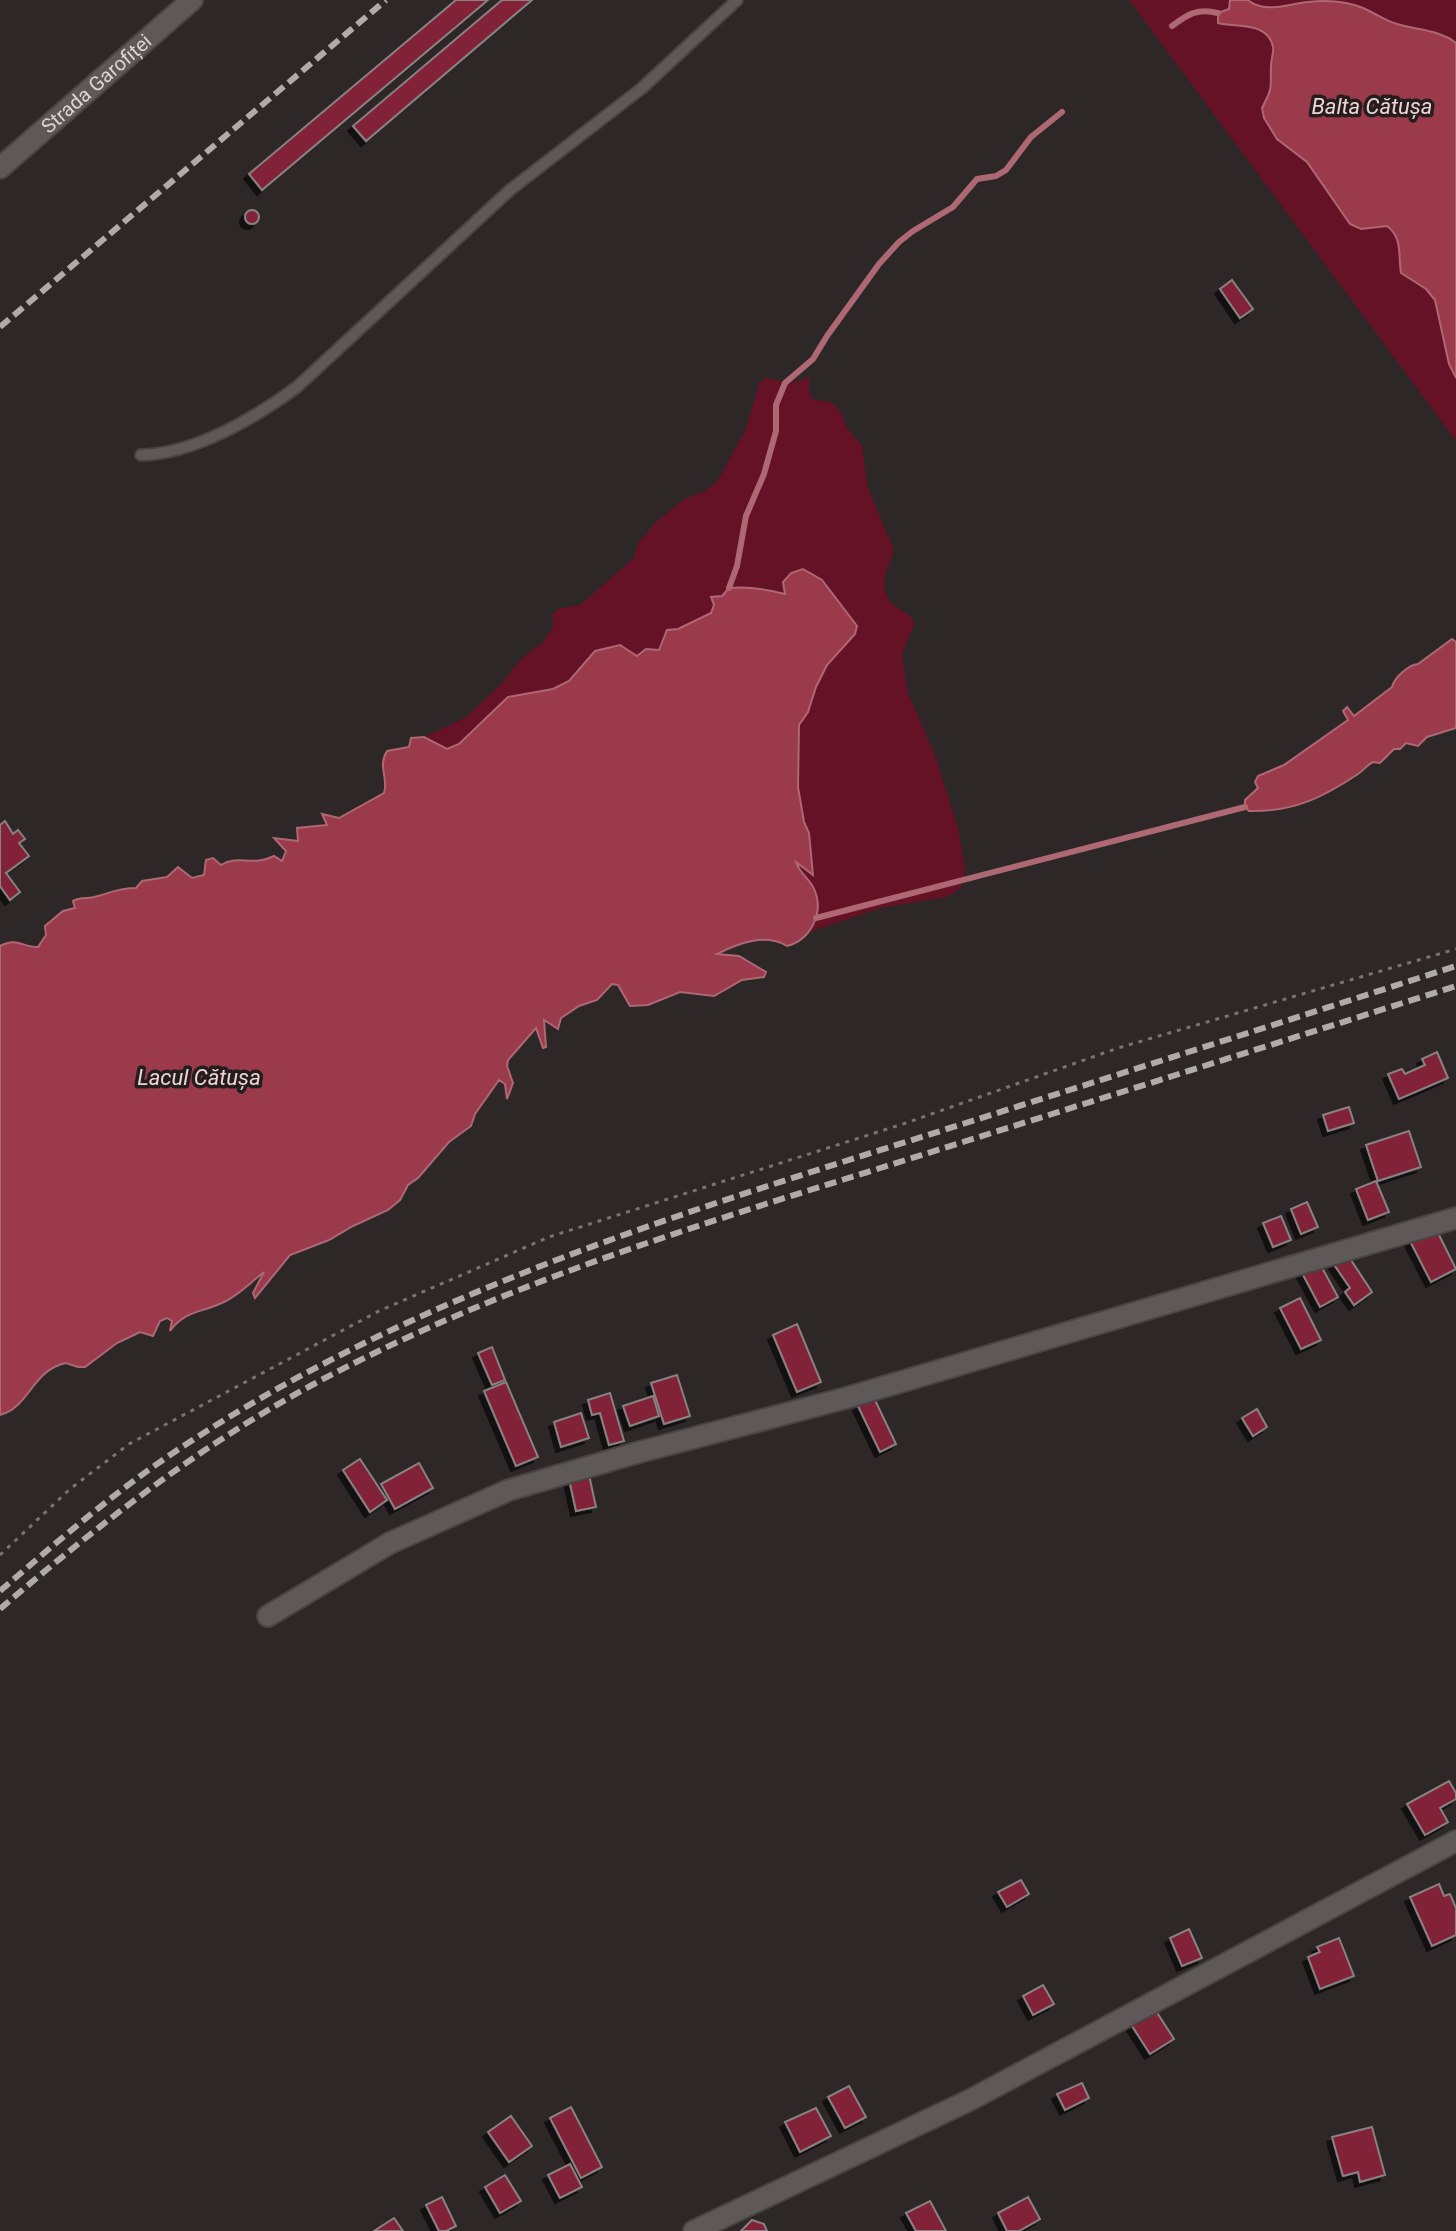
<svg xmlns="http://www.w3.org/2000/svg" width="1456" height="2231" font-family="Roboto,sans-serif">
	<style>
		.green { fill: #651226 }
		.water { fill: #9a3a4b; stroke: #ad6874; stroke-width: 2 }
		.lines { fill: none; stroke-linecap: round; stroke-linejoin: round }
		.stream { stroke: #ad6874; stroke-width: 6 }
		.building { fill: #812137; stroke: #898182; stroke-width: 2; filter: url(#shadow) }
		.service-casing { stroke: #494343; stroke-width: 14 }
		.minor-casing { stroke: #494343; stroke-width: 24 }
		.path { stroke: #797373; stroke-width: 3; stroke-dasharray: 4 6; stroke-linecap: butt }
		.service { stroke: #5f5858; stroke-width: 10 }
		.minor { stroke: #5f5858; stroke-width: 20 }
		.rail { stroke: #afabab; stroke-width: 6; stroke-dasharray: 12 6; stroke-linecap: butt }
		.labels { text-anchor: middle; stroke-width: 7; stroke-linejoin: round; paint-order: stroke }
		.street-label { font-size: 20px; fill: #d9d5d5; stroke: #241d1e }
		.water-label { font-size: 22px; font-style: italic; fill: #efd3d5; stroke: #241d1e }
	</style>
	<defs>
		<filter id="shadow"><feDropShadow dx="-5" dy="5" stdDeviation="0" flood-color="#0009"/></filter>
	</defs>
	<rect width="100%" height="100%" fill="#2d2727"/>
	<g class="green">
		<path d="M1129 0H1230L1228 26C1245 24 1270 27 1273 48 1274 55 1271 61 1271 67 1271 89 1273 88 1262 108L1307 162 1350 224 1361 229 1387 226 1396 233 1400 247 1399 259 1410 280 1426 289 1435 300 1449 364 1456 378V441Z"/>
		<path d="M1248 0H1456V43L1450 38 1424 30 1395 24 1326 2 1267 7 1255 6Z"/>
		<path d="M809 377V392L814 400 831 402 841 412 847 428 862 446 868 488 894 550C886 573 875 595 901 610 909 615 911 615 914 624L902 654 908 693 934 753 958 827 965 870 961 888 947 897 881 908 809 932C817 920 820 901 813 888 808 878 799 872 795 861L813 874 809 833 804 822 798 787 799 725 808 712 816 687 827 665 855 634 857 626 822 580 786 594 764 588H729L722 596 711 597 714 605 711 613 678 629 667 630 659 650 637 656 630 650 595 651 569 681 553 689 508 697 459 744 448 749 424 737 465 718 502 683 520 660 543 642 553 627 552 614 558 609 580 605 634 558 638 543 656 522 684 499 707 490 718 480 746 429 759 383 766 378 792 383Z"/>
	</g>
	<g class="water">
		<path d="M1230 0H1248C1264 14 1288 4 1308 2 1326 0 1346 1 1363 8 1375 13 1385 21 1397 24 1416 30 1440 30 1456 43V378L1449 364 1435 300 1426 289 1401 273C1398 255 1403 238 1387 226L1361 229 1350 224 1307 162 1277 139 1264 118 1262 108C1274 85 1270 89 1271 66 1271 59 1274 53 1273 47 1268 21 1236 28 1218 23V13L1229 9Z"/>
		<path d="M803 569 822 580 857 626 855 634 827 665 816 687 808 712 799 725 798 787 804 822 809 833 813 875 796 862C800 874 810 879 814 889 825 913 810 940 787 946 765 933 739 943 717 954L739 956 766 972 764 977 742 980 714 996 680 992 648 1005 630 1006 618 985 612 984 597 1000 579 1006 561 1018 558 1029 544 1020 546 1047 543 1048 536 1028 508 1060 507 1066 513 1083 507 1099 505 1084 499 1080 475 1114 471 1126 449 1142 418 1178 408 1185 400 1200 388 1210 353 1226 329 1240 290 1255 255 1298 253 1293 264 1272C251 1282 239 1295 224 1302 201 1313 186 1310 170 1331L172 1321 167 1318 160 1321 153 1336 140 1332 136 1334 117 1343 85 1367H78L66 1363C32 1370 29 1408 0 1415V946C17 937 22 947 38 947L46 935 45 926 63 911 75 908 73 901C81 897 86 899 94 897 112 893 116 888 136 888L142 881 167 877 178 867 192 878 204 875 206 860 213 858 221 865C239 854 252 867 274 856L282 861 286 851 274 838 298 841 297 828 327 825 322 814 339 818 384 793C389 778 377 767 387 751L409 747 411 738 424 737 447 749 459 744 508 697 553 689 569 681 595 651 620 645 637 656 646 649 659 650 667 630 678 629 711 613 714 605 711 597 722 596 729 588C749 586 766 589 785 594L783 582 791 573Z"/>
		<path d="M1452 639 1456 642V728L1427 737 1418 746 1406 743 1400 749H1394L1380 763 1373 762C1367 765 1364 770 1358 774 1322 798 1293 812 1249 811L1245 807V800L1258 788 1255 782 1258 776 1284 765 1348 720 1343 711 1347 707 1354 716 1392 687C1394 678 1408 665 1418 664Z"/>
	</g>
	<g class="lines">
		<g class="stream">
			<path d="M1172 26C1188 14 1197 8 1218 13"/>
			<path d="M729 588 737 566 746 516 764 474 776 431V405L785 383 813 359 827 336 879 264 899 242 913 231 953 207 977 179 996 176 1006 170 1031 137 1062 112"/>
			<path d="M816 918 1245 807"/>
		</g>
	</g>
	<g class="building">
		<path d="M456 0H488L262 190 249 174Z"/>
		<path d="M502 0H532L366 141 353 126Z"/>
		<circle cx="252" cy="217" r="7"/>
		<path d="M1232 280 1253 309 1240 318 1220 289Z"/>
		<path d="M5 821 13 834 18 830 25 839 19 843 29 856 6 873 20 892 10 900 0 886V825Z"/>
		<path d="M1437 1052 1448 1078 1399 1099 1388 1074 1402 1069 1405 1074 1425 1065 1422 1059Z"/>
		<path d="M1349 1107 1354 1123 1328 1131 1323 1115Z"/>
		<path d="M1409 1131 1421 1167 1378 1181 1366 1145Z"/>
		<path d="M1376 1181 1389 1212 1368 1220 1356 1189Z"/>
		<path d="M1307 1202 1318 1227 1301 1234 1291 1209Z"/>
		<path d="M1281 1216 1291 1240 1273 1247 1263 1223Z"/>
		<path d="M1436 1229 1456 1269 1431 1282 1410 1241Z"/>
		<path d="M1347 1254 1372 1292 1354 1305 1345 1292 1350 1288 1333 1263Z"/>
		<path d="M1319 1262 1338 1297 1320 1307 1301 1271Z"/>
		<path d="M1300 1298 1321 1340 1301 1349 1280 1308Z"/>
		<path d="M797 1324 821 1382 797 1392 773 1335Z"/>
		<path d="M492 1347 505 1380 492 1385 478 1353Z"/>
		<path d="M677 1375 690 1416 664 1424 651 1383Z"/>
		<path d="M506 1382 538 1457 516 1466 484 1391Z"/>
		<path d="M610 1393 624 1441 609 1445 600 1413 592 1415 588 1400Z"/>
		<path d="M653 1396 659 1416 630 1426 623 1406Z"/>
		<path d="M874 1398 896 1444 880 1452 858 1406Z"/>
		<path d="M1257 1409 1267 1427 1253 1436 1242 1418Z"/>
		<path d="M581 1413 589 1438 561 1447 554 1422Z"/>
		<path d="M360 1459 387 1500 370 1512 343 1470Z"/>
		<path d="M419 1463 433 1488 395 1509 381 1484Z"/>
		<path d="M589 1475 596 1507 576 1511 569 1479Z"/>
		<path d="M1449 1781 1456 1793V1799L1440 1808 1448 1822 1425 1835 1407 1804Z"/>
		<path d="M1021 1880 1029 1894 1007 1907 998 1892Z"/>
		<path d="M1439 1884 1444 1896 1450 1894 1456 1908V1935L1432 1946 1410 1897Z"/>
		<path d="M1189 1929 1202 1958 1182 1966 1170 1938Z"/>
		<path d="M1339 1938 1354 1976 1320 1989 1308 1957 1320 1952 1317 1947Z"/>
		<path d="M1043 1985 1054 2004 1033 2015 1023 1996Z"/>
		<path d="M1156 2011 1174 2039 1150 2054 1132 2026Z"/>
		<path d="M1082 2083 1089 2098 1065 2110 1057 2094Z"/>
		<path d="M849 2086 866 2117 845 2128 828 2097Z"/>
		<path d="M571 2107 602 2167 581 2178 550 2118Z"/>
		<path d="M816 2108 831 2136 800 2152 785 2122Z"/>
		<path d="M511 2116 532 2146 509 2162 488 2132Z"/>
		<path d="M1372 2127 1385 2175 1360 2182 1358 2172 1343 2176 1332 2137Z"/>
		<path d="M570 2164 582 2187 560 2198 548 2175Z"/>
		<path d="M505 2175 521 2201 500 2213 485 2187Z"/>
		<path d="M442 2197 456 2226 446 2231H439L426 2205Z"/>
		<path d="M1028 2197 1040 2219 1019 2231H1007L998 2213Z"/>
		<path d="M930 2201 946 2231H916L906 2213Z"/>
		<path d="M394 2218 403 2231H374Z"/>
		<path d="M752 2220 764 2224 767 2231H741Z"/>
	</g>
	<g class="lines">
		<defs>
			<path id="service" d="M141 455C194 454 255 418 297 387L510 190 642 88 737 0"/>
			<g id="minor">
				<path id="s1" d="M0 168 192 0"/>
				<path d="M268 1616 390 1543 509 1490 636 1453 846 1398 1456 1218"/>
				<path d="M694 2231 970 2100 1456 1841"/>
			</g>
		</defs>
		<use href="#service" class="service-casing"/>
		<use href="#minor" class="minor-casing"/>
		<path class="path" d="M0 1555 70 1489 129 1444 379 1311 549 1237 906 1123 1118 1048 1456 949"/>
		<use href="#service" class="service"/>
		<use href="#minor" class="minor"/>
		<g class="rail">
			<path d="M0 327 386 0"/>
			<path d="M0 1591C57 1542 113 1493 176 1451 404 1298 668 1217 928 1135 1104 1079 1280 1023 1456 966"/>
			<path d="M0 1609C98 1525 198 1447 312 1385 490 1289 682 1230 874 1170 1068 1109 1262 1048 1456 986"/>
		</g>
	</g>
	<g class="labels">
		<g class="street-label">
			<text dy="7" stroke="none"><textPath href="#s1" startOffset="128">Strada Garofiței</textPath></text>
		</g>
		<g class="water-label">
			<text x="1372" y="114">Balta Cătușa</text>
			<text x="199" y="1085">Lacul Cătușa</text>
		</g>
	</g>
</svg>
